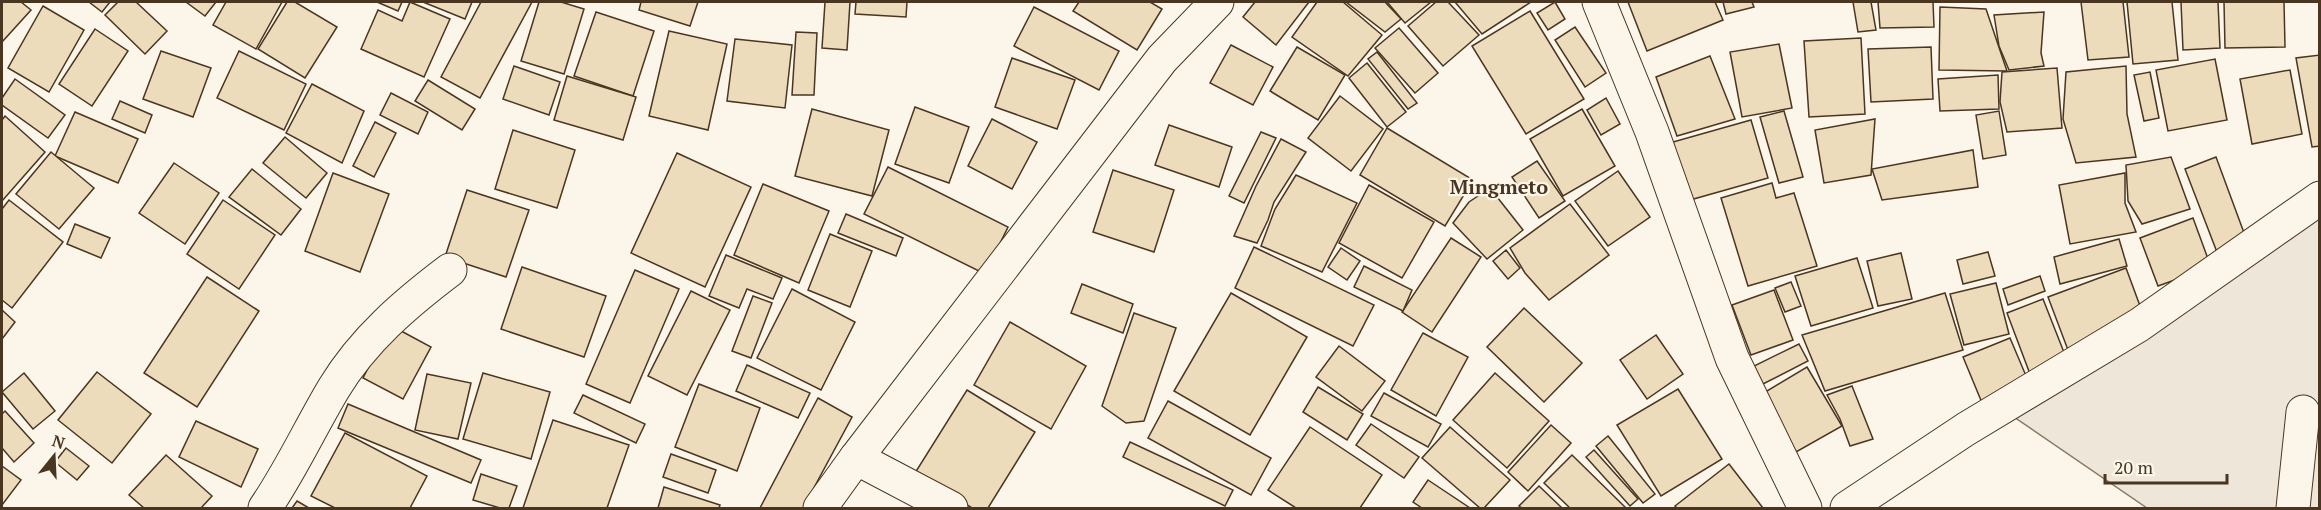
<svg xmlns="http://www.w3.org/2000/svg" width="2321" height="510" font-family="'PT Serif',serif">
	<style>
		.green { fill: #ede6d9; stroke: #887966; stroke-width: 1.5 }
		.building { fill: #ecdcbc; stroke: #4a3520; stroke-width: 1.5 }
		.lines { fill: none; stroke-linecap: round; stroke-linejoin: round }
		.street-casing { stroke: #4a3520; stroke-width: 35 }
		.street { stroke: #fbf6e9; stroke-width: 33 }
		.labels { text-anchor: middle; stroke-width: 4.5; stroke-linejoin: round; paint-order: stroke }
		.neighbourhood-label { font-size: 20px; font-weight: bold; fill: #4a3520; stroke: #fbf6e9 }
	</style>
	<rect width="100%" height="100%" fill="#fbf6e9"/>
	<path class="green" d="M2319 215V508H2147L2014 417Z"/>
	<g class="building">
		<path d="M2 2H21L31 10 2 42Z"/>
		<path d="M89 2H110L102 12Z"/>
		<path d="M118 2H136L167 31 145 54 105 15Z"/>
		<path d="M186 2H216L205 16Z"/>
		<path d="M226 2H282L256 49 213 25Z"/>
		<path d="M287 2H295L337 27 305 78 258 49Z"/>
		<path d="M377 2H402L398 11Z"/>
		<path d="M410 2 450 19 424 77 361 49 378 10 402 21Z"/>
		<path d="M423 2H472L465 19Z"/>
		<path d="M481 2H532L480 98 441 77Z"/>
		<path d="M539 2H561L584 9 564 74 521 61Z"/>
		<path d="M641 2H698L690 26 639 10Z"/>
		<path d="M825 2H850L847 50 822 48Z"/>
		<path d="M856 2H907L906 17 855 14Z"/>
		<path d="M1079 2H1150L1162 9 1137 50 1073 11Z"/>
		<path d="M1255 2H1309L1276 45 1243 17Z"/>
		<path d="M1317 2H1343L1382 35 1348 76 1292 37Z"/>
		<path d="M1346 2H1385L1401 19 1385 32Z"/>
		<path d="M1387 2H1431L1405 23Z"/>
		<path d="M1436 2H1448L1479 35 1443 66 1408 26Z"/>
		<path d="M1455 2H1531L1482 34Z"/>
		<path d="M1555 2 1565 19 1548 30 1537 13Z"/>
		<path d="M1628 2H1715L1723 20 1647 51Z"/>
		<path d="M1723 2H1752L1754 7 1726 14Z"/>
		<path d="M1853 2H1871L1876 30 1858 32Z"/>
		<path d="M1878 2H1933L1934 27 1880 28Z"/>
		<path d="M2081 2H2123L2129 57 2088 60Z"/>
		<path d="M2127 2H2172L2178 60 2133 64Z"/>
		<path d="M2181 2H2218L2220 48 2183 50Z"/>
		<path d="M2224 2H2284L2285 47 2225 48Z"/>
		<path d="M43 6 84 30 49 92 8 68Z"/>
		<path d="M1034 7 1119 51 1099 90 1014 46Z"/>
		<path d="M1940 7 1986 9 2007 71 1939 70Z"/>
		<path d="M1530 11 1584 99 1526 134 1472 46Z"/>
		<path d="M596 12 654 31 633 96 574 76Z"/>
		<path d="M2044 12 2041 53 2044 66 2009 70 1999 46 1994 15Z"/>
		<path d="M1575 27 1606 73 1585 87 1555 40Z"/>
		<path d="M1399 28 1438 73 1415 93 1375 48Z"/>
		<path d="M95 29 128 51 92 106 59 84Z"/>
		<path d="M669 31 727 44 708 130 649 116Z"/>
		<path d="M796 32 817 33 814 95H792Z"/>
		<path d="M1861 38 1865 114 1809 117 1804 41Z"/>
		<path d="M735 39 792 45 785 108 727 101Z"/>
		<path d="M1779 44 1792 108 1742 117 1730 52Z"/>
		<path d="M1231 45 1273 67 1253 105 1210 83Z"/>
		<path d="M1297 47 1345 75 1318 120 1270 91Z"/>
		<path d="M1931 47 1933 99 1871 102 1868 49Z"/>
		<path d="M161 51 211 68 193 117 143 99Z"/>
		<path d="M239 51 306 84 284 130 217 98Z"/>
		<path d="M1377 52 1417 103 1408 109 1368 59Z"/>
		<path d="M2320 55V146L2312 147 2296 58Z"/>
		<path d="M1710 56 1735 119 1677 136 1656 77Z"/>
		<path d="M1012 58 1075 80 1057 129 995 107Z"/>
		<path d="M2215 59 2227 120 2168 131 2156 70Z"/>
		<path d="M1367 63 1406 112 1387 127 1349 78Z"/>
		<path d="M514 66 560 82 549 115 503 99Z"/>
		<path d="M2126 66 2127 114 2136 157 2076 163 2063 119 2066 72Z"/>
		<path d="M2057 68 2062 128 2007 132 2000 102 2002 72Z"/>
		<path d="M2290 70 2302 134 2252 144 2240 79Z"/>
		<path d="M2150 72 2159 118 2144 121 2134 75Z"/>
		<path d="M1998 75 1999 109 1940 111 1938 79Z"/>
		<path d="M567 76 636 97 623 140 554 120Z"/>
		<path d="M15 79 65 115 48 138 2 105V98Z"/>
		<path d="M428 80 475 109 462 130 415 101Z"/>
		<path d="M312 84 364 111 342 163 286 133Z"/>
		<path d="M391 93 428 112 418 134 380 115Z"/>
		<path d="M1340 96 1383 129 1351 171 1308 138Z"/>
		<path d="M1606 98 1620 124 1601 135 1587 110Z"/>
		<path d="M120 101 152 115 145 133 112 119Z"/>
		<path d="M915 107 969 127 949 183 895 164Z"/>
		<path d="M812 109 889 130 872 196 795 176Z"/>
		<path d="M1582 109 1615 166 1563 196 1530 139Z"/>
		<path d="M1784 111 1803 177 1779 183 1760 117Z"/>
		<path d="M1999 111 2006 155 1983 159 1976 115Z"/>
		<path d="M75 112 138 139 118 183 55 156Z"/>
		<path d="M5 116 45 152 2 201V120Z"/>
		<path d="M992 119 1037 142 1012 189 968 166Z"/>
		<path d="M1875 119 1871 175 1824 183 1815 130Z"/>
		<path d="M1751 120 1768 178 1690 200 1673 142Z"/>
		<path d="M375 122 396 133 374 177 353 166Z"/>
		<path d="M1169 125 1232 147 1219 187 1155 165Z"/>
		<path d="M1387 128 1473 180 1445 226 1360 175Z"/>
		<path d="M513 130 575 150 557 208 495 189Z"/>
		<path d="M1261 132 1276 138 1244 203 1229 196Z"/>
		<path d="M285 137 327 173 306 198 263 163Z"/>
		<path d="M1281 139 1306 152 1274 202 1268 220 1257 243 1234 236 1256 186Z"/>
		<path d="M1973 150 1978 187 1882 200 1872 169Z"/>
		<path d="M51 152 94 188 59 229 16 194Z"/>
		<path d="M677 153 751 187 705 287 631 253Z"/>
		<path d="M2171 157 2190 209 2142 224 2128 201 2126 165Z"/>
		<path d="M2216 157 2250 249 2220 260 2185 169Z"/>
		<path d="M1537 161 1565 201 1539 218 1512 177Z"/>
		<path d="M174 163 219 193 185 244 139 213Z"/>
		<path d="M888 167 1008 227 985 274 864 214Z"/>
		<path d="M252 169 301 209 281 235 229 197Z"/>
		<path d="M1113 170 1174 190 1154 252 1093 232Z"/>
		<path d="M1618 171 1650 217 1608 246 1575 201Z"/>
		<path d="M333 173 389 194 360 272 305 251Z"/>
		<path d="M2125 173V203L2136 232 2070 244 2059 185Z"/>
		<path d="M1296 175 1357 203 1322 272 1261 246 1275 209Z"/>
		<path d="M1772 183 1776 198 1794 193 1817 266 1748 286 1721 198Z"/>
		<path d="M763 184 829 211 799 283 734 255Z"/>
		<path d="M1369 185 1434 222 1402 278 1339 243Z"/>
		<path d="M1490 188 1523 230 1487 259 1453 223 1469 202Z"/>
		<path d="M467 190 529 210 506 277 445 257Z"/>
		<path d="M9 200 63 242 12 308 2 300V209Z"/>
		<path d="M223 200 275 235 239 289 187 254Z"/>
		<path d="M1570 204 1609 255 1549 300 1525 273 1510 248Z"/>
		<path d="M846 214 903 238 896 256 838 233Z"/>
		<path d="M2193 218 2211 267 2158 286 2140 238Z"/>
		<path d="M75 224 110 238 101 258 67 244Z"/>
		<path d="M830 234 872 251 850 307 808 290Z"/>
		<path d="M1451 238 1481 257 1432 332 1402 312Z"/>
		<path d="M2119 239 2127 266 2060 284 2054 257Z"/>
		<path d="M1254 247 1374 305 1353 346 1235 288Z"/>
		<path d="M1341 248 1360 261 1347 280 1328 267Z"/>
		<path d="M1506 250 1520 268 1508 279 1493 261Z"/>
		<path d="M1988 252 1995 276 1963 284 1957 260Z"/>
		<path d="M1901 253 1912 299 1878 306 1867 261Z"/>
		<path d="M726 255 782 278 773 299 747 289 739 308 709 296Z"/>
		<path d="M1857 258 1873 308 1811 326 1795 276Z"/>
		<path d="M1364 266 1412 290 1403 311 1354 287Z"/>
		<path d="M522 267 606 296 584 357 501 329Z"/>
		<path d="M2126 268 2143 314 2071 358 2048 297Z"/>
		<path d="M635 270 679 289 630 403 586 384Z"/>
		<path d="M2040 276 2045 291 2008 305 2003 289Z"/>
		<path d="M207 277 259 311 197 407 144 373Z"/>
		<path d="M1791 282 1801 306 1785 312 1775 288Z"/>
		<path d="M1996 283 2009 334 1964 345 1950 294Z"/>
		<path d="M1082 284 1133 304 1123 333 1071 313Z"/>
		<path d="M792 289 855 322 821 390 757 358Z"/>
		<path d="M1774 290 1793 340 1751 355 1732 305Z"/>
		<path d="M691 291 730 310 687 395 648 376Z"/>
		<path d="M1231 293 1307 337 1250 435 1174 391Z"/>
		<path d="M1945 293 1963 350 1825 391 1802 335Z"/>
		<path d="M753 296 772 303 751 358 732 351Z"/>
		<path d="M2043 299 2067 360 2030 374 2007 313Z"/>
		<path d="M1524 308 1582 363 1544 402 1487 347Z"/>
		<path d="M2 310 15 322 2 339Z"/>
		<path d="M1134 313 1176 328 1144 421 1126 423 1102 406Z"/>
		<path d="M1010 322 1086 366 1051 429 974 385Z"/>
		<path d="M390 325 431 347 403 399 363 378Z"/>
		<path d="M1423 333 1468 357 1436 416 1391 390Z"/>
		<path d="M1656 335 1683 374 1647 399 1620 360Z"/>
		<path d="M2010 338 2032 390 1985 410 1963 357Z"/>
		<path d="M1799 344 1808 361 1763 384 1754 366Z"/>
		<path d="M1339 346 1385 381 1362 411 1316 377Z"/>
		<path d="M747 365 810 393 798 418 736 391Z"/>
		<path d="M1807 367 1842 426 1796 452 1762 394Z"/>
		<path d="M97 372 151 414 112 463 58 420Z"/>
		<path d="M24 373 55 411 33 429 2 392Z"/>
		<path d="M483 373 550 392 531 459 463 439Z"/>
		<path d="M1495 373 1549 421 1507 468 1453 420Z"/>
		<path d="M427 374 471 383 458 439 415 430Z"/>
		<path d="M699 384 760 408 737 471 675 447Z"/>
		<path d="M1852 386 1873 439 1850 446 1840 419 1827 395Z"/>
		<path d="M1318 387 1363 414 1347 440 1303 412Z"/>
		<path d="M1678 389 1722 459 1661 496 1617 425Z"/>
		<path d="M967 390 1035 432 988 508H972L915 473Z"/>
		<path d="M1384 393 1441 424 1428 447 1371 416Z"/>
		<path d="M583 395 645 424 636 443 574 413Z"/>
		<path d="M818 398 852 417 803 508H760Z"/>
		<path d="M1168 401 1271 458 1251 495 1148 438Z"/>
		<path d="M348 404 481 460 471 483 338 428Z"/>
		<path d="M5 411 34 443 14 462 2 448V414Z"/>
		<path d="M553 420 629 445 607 508H523Z"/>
		<path d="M196 421 258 449 241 487 179 457Z"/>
		<path d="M1371 424 1419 457 1404 478 1356 445Z"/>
		<path d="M1551 425 1571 443 1528 491 1508 472Z"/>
		<path d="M1310 427 1382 475 1360 508H1296L1268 490Z"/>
		<path d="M1450 427 1510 480 1484 508H1480L1422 458Z"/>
		<path d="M345 433 427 476 410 508H335L311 496Z"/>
		<path d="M1608 436 1655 494 1643 503 1596 446Z"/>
		<path d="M1130 442 1233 490 1225 506 1123 457Z"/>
		<path d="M66 448 89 466 77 480 55 462Z"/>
		<path d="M1594 450 1638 499 1630 506 1586 457Z"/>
		<path d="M671 454 716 470 708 493 663 477Z"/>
		<path d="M166 455 212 496 201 508H144L129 495Z"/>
		<path d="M1572 455 1626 508H1570L1544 483Z"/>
		<path d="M1729 464 1763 508H1677L1675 506Z"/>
		<path d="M2 466 21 480 2 505Z"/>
		<path d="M481 474 517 486 509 508H500L473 500Z"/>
		<path d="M1428 480 1470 508H1422L1413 502Z"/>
		<path d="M1539 486 1562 508H1522L1519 506Z"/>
		<path d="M664 487 720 505 719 508H658Z"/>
		<path d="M297 501 309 508H292Z"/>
	</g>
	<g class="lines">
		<defs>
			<g id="street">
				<path d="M1599 2 1652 132 1732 358 1805 508"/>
				<path d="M856 458 951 508"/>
				<path d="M265 508C291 470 310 428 334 388 363 340 405 304 450 270"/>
				<path d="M820 508 856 458 1162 59 1217 2"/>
				<path d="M1847 508 1966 429 2139 325 2320 198"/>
				<path d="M2293 508 2303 412"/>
			</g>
		</defs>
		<use href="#street" class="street-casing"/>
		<use href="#street" class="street"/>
	</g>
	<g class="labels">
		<g class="neighbourhood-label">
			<text x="1499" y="194">Mingmeto</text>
		</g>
	</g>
	<rect width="2321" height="510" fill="none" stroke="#4a3520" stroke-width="6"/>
	<g transform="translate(54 456) rotate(18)" stroke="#fbf6e9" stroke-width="4.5" paint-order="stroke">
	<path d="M0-4.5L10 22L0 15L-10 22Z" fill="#4a3520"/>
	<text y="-9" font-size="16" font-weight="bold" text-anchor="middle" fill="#4a3520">N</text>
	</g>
	<path d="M2105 474v9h122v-9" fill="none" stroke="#4a3520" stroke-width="3"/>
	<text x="2114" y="474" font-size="18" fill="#4a3520" stroke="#fbf6e9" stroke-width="4.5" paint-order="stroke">20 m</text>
</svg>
